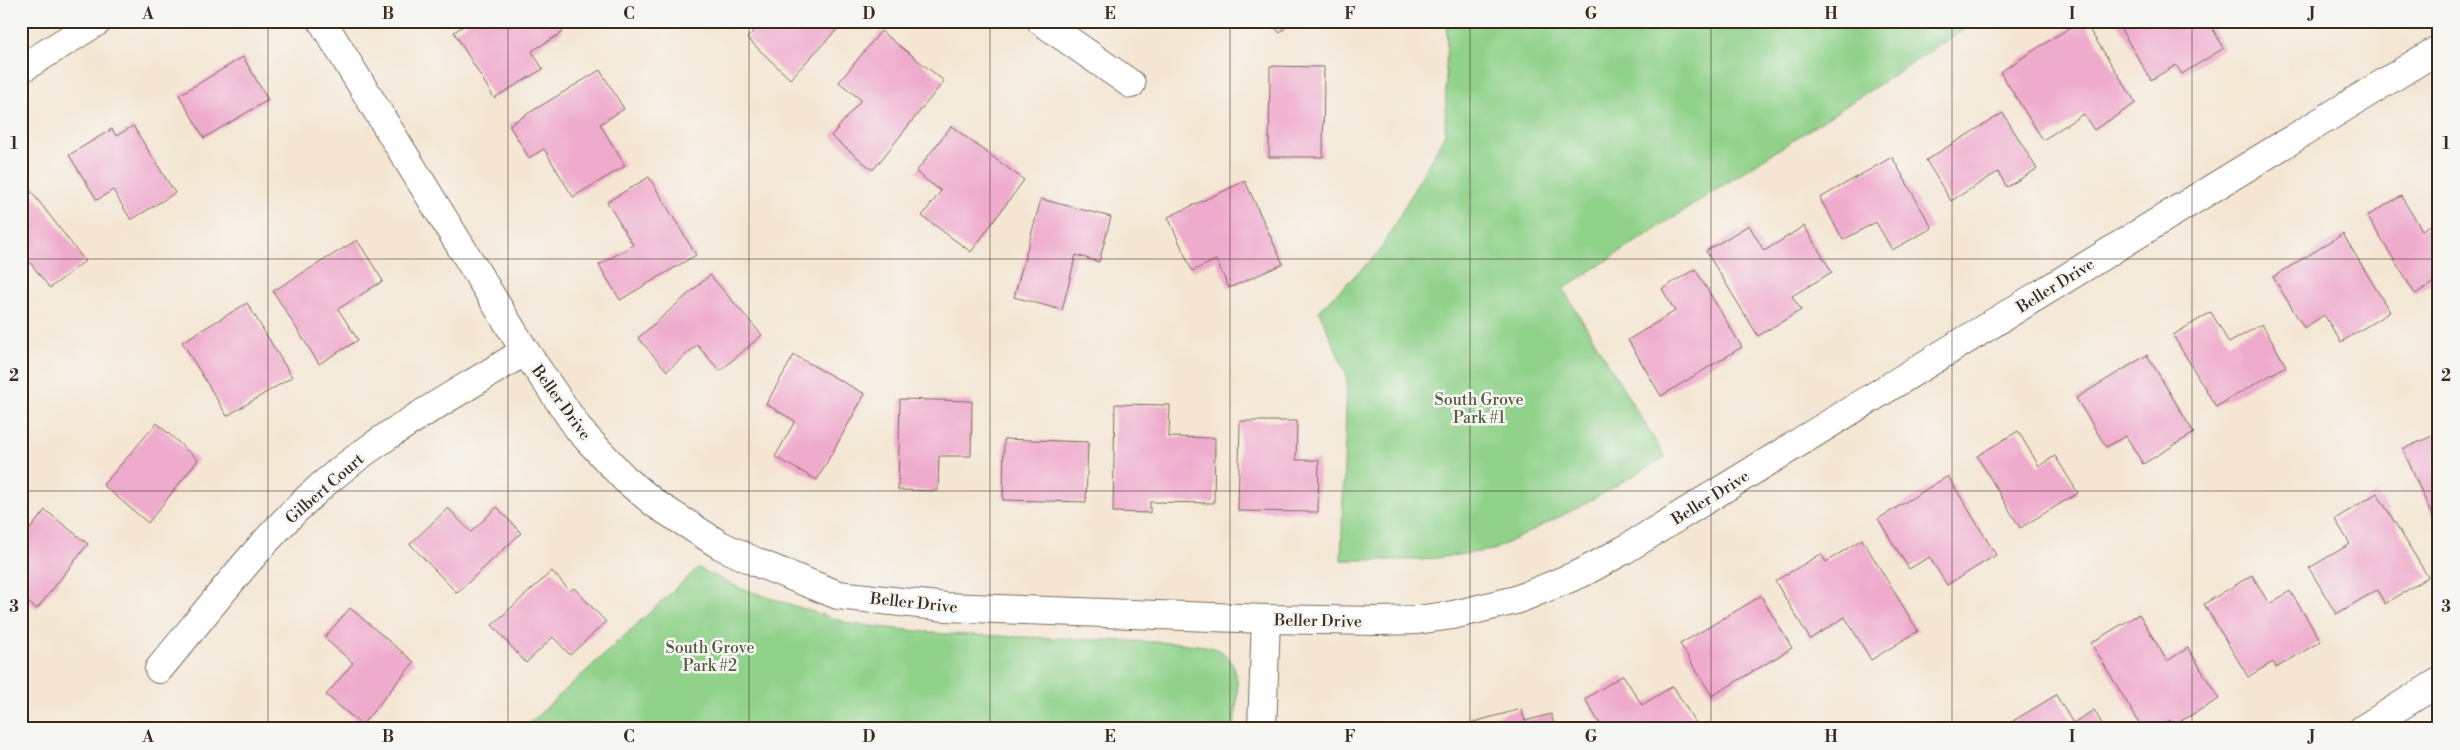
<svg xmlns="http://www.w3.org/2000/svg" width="2460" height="750" font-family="'Libre Bodoni',serif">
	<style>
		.green { fill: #90d28a; stroke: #667e54 }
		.building { fill: #efabcc }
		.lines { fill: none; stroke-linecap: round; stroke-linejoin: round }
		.minor-casing { stroke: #7c6c5d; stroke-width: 30 }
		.minor { stroke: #fff; stroke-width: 28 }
		.grid { fill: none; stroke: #3b2a1e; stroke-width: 1; stroke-opacity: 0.55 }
		.labels { text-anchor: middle; stroke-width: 5; stroke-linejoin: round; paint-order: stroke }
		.street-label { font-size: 16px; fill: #3b2a1e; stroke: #f6f6f2 }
		.park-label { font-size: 16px; fill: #545c3e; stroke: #f6f6f2 }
		.neatline { fill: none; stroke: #3b2a1e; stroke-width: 2 }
		.grid-label { font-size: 16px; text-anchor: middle; font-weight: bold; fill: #3b2a1e }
	</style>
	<rect width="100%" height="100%" fill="#f6f6f2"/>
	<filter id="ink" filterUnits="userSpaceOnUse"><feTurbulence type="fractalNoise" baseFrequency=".02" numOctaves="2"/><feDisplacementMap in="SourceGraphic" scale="10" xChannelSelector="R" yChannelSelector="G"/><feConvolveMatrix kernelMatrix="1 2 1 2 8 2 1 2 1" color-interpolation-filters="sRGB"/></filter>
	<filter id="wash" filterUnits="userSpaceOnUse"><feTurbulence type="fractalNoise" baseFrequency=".0096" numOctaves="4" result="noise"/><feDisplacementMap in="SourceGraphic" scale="20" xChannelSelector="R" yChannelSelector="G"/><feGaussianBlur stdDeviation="1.12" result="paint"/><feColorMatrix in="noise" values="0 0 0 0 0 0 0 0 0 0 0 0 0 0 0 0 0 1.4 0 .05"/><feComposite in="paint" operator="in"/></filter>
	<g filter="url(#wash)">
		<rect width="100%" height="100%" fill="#f4e6d3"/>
		<g class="green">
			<path d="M1447 21H1977L1563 289 1665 457 1583 505 1493 550 1422 560H1341L1347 376 1319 311 1380 251 1445 134Z"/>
			<path d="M698 568 740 588 851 624 946 634 1181 643C1192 645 1209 645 1219 650 1246 666 1236 703 1234 729H523Z"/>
		</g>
		<g id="blocks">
			<g class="building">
				<path d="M471 21H556L563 32 532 51 543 69 494 98 454 32Z"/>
				<path d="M764 21H845L790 79 747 38Z"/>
				<path d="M1267 21H1292L1280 33Z"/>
				<path d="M2080 21H2084L2136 103 2094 130 2083 114 2043 140 2000 72Z"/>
				<path d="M2116 21H2208L2224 48 2182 74 2176 65 2151 80Z"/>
				<path d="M881 31 944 81 873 170 831 136 861 100 839 82Z"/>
				<path d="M243 57 268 100 204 138 179 95Z"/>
				<path d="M1270 66 1324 67 1323 157H1269Z"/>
				<path d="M600 70 624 109 600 124 625 166 573 197 544 149 529 158 509 125Z"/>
				<path d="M2003 113 2037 169 2007 187 1998 172 1951 201 1926 160Z"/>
				<path d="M133 126 175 193 131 220 113 190 97 200 69 155 112 129 116 136Z"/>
				<path d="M951 126 1024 180 971 252 922 216 941 191 916 172Z"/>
				<path d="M1892 157 1932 228 1892 250 1876 222 1843 240 1820 198Z"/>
				<path d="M649 177 696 255 620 300 599 265 633 245 607 202Z"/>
				<path d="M1245 181 1283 264 1229 288 1216 260 1192 271 1168 217Z"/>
				<path d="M30 190 85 261 50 288 21 251V196Z"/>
				<path d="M2401 196 2422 230 2439 220V279L2415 294 2367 216Z"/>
				<path d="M1041 199 1111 217 1099 262 1076 255 1062 310 1014 297Z"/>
				<path d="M1749 225 1764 251 1804 226 1832 272 1792 296 1801 310 1758 336 1706 251Z"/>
				<path d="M2343 234 2390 312 2341 342 2324 315 2304 328 2273 277Z"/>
				<path d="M357 240 383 281 338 309 358 340 319 364 273 291Z"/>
				<path d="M1695 269 1742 347 1661 396 1628 340 1675 311 1662 289Z"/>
				<path d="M710 275 762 335 720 371 697 345 667 371 638 338Z"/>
				<path d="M247 303 292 377 227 416 182 342Z"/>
				<path d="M2211 312 2229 343 2262 324 2286 366 2216 407 2173 335Z"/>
				<path d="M794 355 865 394 817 480 775 457 795 421 766 404Z"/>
				<path d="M2147 355 2194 433 2143 464 2126 436 2106 447 2076 398Z"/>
				<path d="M900 399 972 401 971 456H939L938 491 898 490Z"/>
				<path d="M1115 404 1170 405 1169 437 1215 438 1214 503 1150 502V513L1113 512Z"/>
				<path d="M1240 421H1297L1296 460H1319L1318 512 1238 511Z"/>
				<path d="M157 423 198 460 148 523 103 485Z"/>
				<path d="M2018 431 2039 466 2055 456 2078 493 2020 528 1977 456Z"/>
				<path d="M2439 433V532L2403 449Z"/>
				<path d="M1004 439 1088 442 1086 502 1003 500Z"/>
				<path d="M1948 476 1996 555 1947 585 1929 557 1909 569 1878 519Z"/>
				<path d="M2377 493 2428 577 2385 604 2377 590 2336 614 2309 568 2350 544 2335 519Z"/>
				<path d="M497 507 521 533 457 593 410 544 448 508 471 532Z"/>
				<path d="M45 510 88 544 37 609 21 597V522L30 529Z"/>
				<path d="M1862 539 1918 631 1871 660 1845 617 1810 639 1775 581 1821 554 1826 562Z"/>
				<path d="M552 571 570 591 574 588 606 622 570 655 553 637 526 663 492 625Z"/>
				<path d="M2252 575 2269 604 2290 591 2321 641 2276 668 2273 662 2248 677 2204 604Z"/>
				<path d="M1761 596 1792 648 1712 696 1680 644Z"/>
				<path d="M350 608 414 662 362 725 326 695 353 663 324 638Z"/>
				<path d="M2139 614 2167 661 2188 648 2219 699 2174 725 2170 720 2155 729H2143L2091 643Z"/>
				<rect x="21" y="656" width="3" height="39"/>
				<path d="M1623 675 1642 705 1673 686 1698 727 1603 729 1585 699Z"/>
				<path d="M2056 695 2073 723 2094 710 2105 729H2011L2008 724Z"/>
				<path d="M1521 709 1525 721 1551 714 1555 729H1471L1470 723Z"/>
			</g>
		</g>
	</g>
	<g filter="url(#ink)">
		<use href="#blocks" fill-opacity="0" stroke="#7c6c5d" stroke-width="1"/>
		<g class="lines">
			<defs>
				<g id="minor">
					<path d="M322 21 525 351 580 431 625 479 657 505 720 545 758 563 838 595 946 607 1266 619 1378 621 1417 620 1453 615 1516 600 1582 573 1624 550 2439 49"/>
					<path d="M1041 21 1131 84"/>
					<path d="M21 69 98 21"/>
					<path d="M159 669C207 612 252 551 306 500 370 439 451 398 525 351"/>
					<path d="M1262 729 1266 619"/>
					<path d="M2363 729 2439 682"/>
				</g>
			</defs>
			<use href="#minor" class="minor-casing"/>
			<use href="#minor" class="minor"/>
		</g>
	</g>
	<path class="grid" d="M268 21V729M508 21V729M749 21V729M990 21V729M1230 21V729M1470 21V729M1711 21V729M1952 21V729M2192 21V729M21 259H2439M21 491H2439"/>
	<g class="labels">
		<g class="street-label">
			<text transform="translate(2055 285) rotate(-32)" y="6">Beller Drive</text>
			<text transform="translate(562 402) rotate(54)" y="6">Beller Drive</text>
			<text transform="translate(324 488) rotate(-41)" y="6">Gilbert Court</text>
			<text transform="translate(1710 497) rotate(-32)" y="6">Beller Drive</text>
			<text transform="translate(914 602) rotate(6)" y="6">Beller Drive</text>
			<text transform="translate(1318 620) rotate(1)" y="6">Beller Drive</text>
		</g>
		<g class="park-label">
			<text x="1479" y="405">South Grove<tspan x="1479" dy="18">Park #1</tspan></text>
			<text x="710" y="653">South Grove<tspan x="710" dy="18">Park #2</tspan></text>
		</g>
	</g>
	<rect width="2460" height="750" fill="none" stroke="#f6f6f2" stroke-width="55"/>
	<rect x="28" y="28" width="2404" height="694" class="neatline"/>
	<g class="grid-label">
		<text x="148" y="19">A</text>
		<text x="388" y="19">B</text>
		<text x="629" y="19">C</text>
		<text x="869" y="19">D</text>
		<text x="1110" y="19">E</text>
		<text x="1350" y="19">F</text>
		<text x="1591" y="19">G</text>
		<text x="1831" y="19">H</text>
		<text x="2072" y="19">I</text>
		<text x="2312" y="19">J</text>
		<text x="14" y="149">1</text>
		<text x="2446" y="149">1</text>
		<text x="14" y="381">2</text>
		<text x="2446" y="381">2</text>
		<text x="14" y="612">3</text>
		<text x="2446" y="612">3</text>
		<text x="148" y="742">A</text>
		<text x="388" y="742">B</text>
		<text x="629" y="742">C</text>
		<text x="869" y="742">D</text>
		<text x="1110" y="742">E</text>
		<text x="1350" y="742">F</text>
		<text x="1591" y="742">G</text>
		<text x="1831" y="742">H</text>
		<text x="2072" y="742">I</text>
		<text x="2312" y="742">J</text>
	</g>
</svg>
